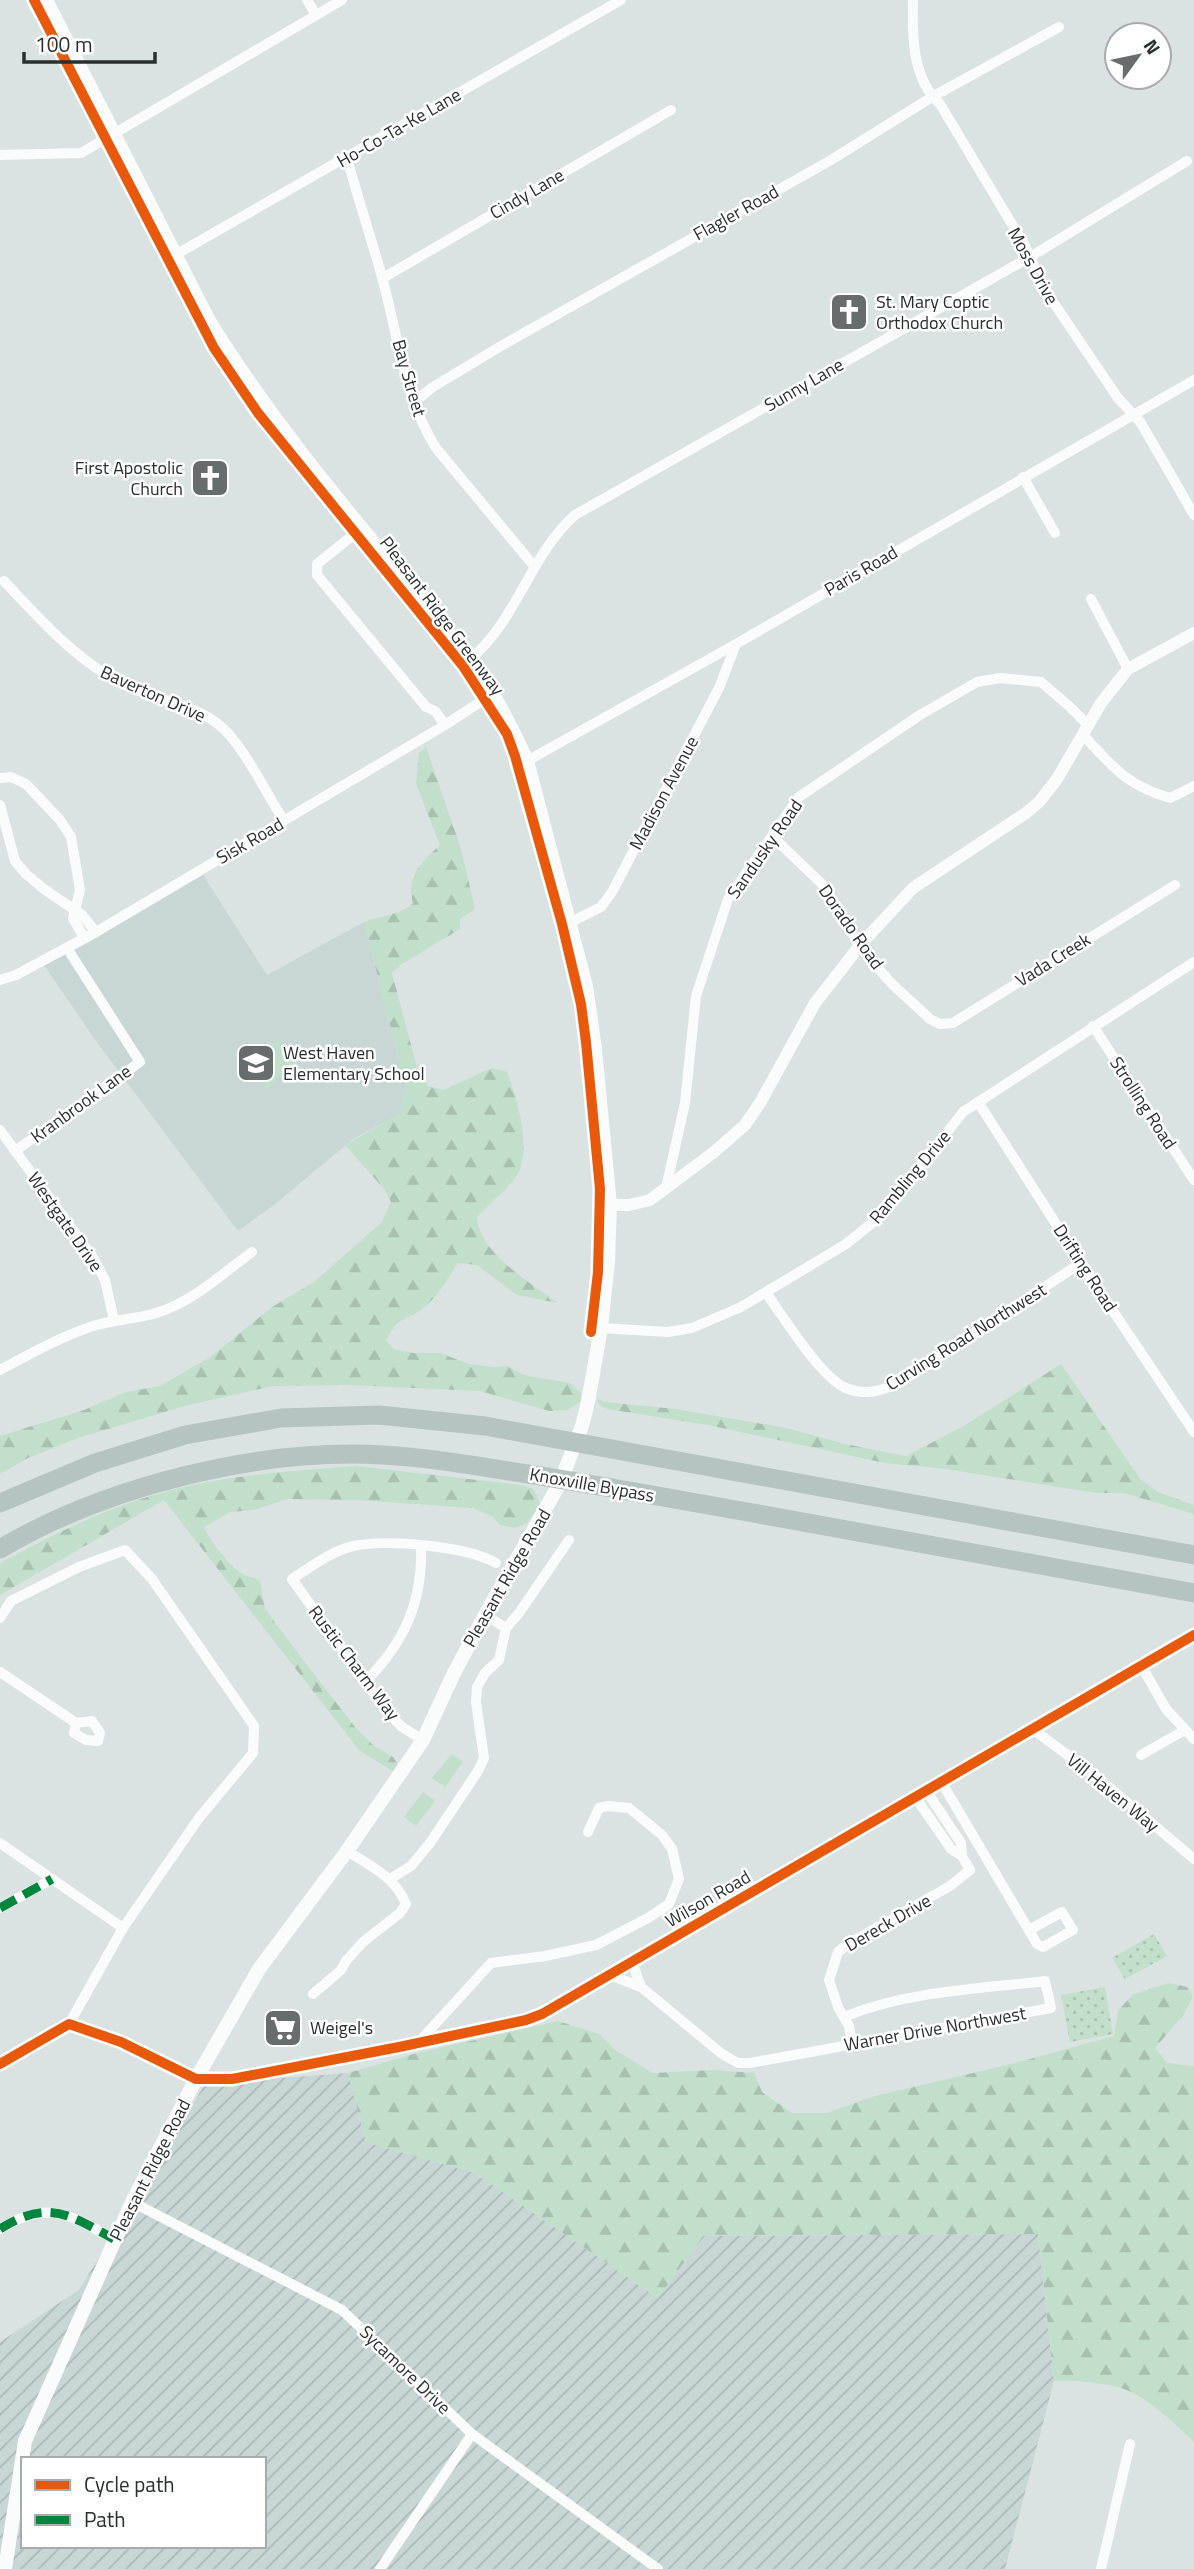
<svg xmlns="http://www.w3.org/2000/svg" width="1194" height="2569" font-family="'Titillium Web',sans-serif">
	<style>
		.built { fill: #c8d6d6 }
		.industrial { fill: url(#industrial-furrows); fill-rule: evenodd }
		.green { fill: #c2dfcc }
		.forest { fill: url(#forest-firs) }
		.park { fill: url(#park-dots) }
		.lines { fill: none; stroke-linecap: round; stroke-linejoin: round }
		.minor { stroke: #fafbfb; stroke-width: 10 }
		.tertiary { stroke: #fafbfb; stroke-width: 12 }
		.secondary { stroke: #fafbfb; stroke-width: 14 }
		.motorway { stroke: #b5c4c0; stroke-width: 19 }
		.quiet { stroke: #00873e; stroke-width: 9; stroke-dasharray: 18 9; stroke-linecap: butt }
		.cycleway-casing { stroke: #fff; stroke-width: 15 }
		.cycleway { stroke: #e8590c; stroke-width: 10 }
		.labels { text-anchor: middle; stroke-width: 5; stroke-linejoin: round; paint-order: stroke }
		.street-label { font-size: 18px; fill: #292e2e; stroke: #fff }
		.poi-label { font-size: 18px; fill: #292e2e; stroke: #fff; text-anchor: start }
	</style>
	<defs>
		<pattern id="industrial-furrows" width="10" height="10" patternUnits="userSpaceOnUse" patternTransform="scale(1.75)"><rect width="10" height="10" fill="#c8d6d6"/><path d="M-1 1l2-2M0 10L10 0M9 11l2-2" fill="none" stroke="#acb8b8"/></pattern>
		<pattern id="forest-firs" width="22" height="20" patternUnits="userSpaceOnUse" patternTransform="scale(1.75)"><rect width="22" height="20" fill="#c2dfcc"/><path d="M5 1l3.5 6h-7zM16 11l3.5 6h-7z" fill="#a7c0b0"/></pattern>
		<pattern id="park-dots" width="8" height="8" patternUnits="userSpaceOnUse" patternTransform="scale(1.75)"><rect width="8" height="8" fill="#c2dfcc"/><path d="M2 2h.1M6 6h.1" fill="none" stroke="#a7c0b0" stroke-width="1.8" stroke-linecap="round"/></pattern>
	</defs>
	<rect width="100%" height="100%" fill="#dbe2e2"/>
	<path class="built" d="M203 875 267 975 364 922 405 1084 402 1113 353 1139 274 1205 238 1231 96 1041 44 965 81 947Z"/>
	<path class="industrial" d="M348 2073 366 2142 475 2173 658 2298 702 2236 1038 2234 1054 2381 1005 2569H0V2342L79 2290 205 2084ZM23 2459H264V2546H23Z"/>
	<g class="green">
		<path d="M277 1040 297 1063 267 1089 247 1066Z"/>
		<path d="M452 1754 463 1762 445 1787 432 1778Z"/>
		<path d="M423 1792 435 1801 416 1826 404 1817Z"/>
	</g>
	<g class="forest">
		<path d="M426 747 461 849 475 909 460 919V929L402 964 392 973 417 1067 428 1086 443 1090 492 1068 507 1072C517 1098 534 1152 515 1178 505 1192 489 1204 477 1217 478 1252 532 1284 558 1303L517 1295 477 1265 458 1263C448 1278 438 1297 423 1308 404 1323 398 1315 386 1341L394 1349 413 1353H440L469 1364 493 1367 507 1366 524 1375 570 1383 581 1393 580 1402 568 1410 549 1411 480 1391 348 1385 273 1386 188 1405 78 1438 28 1458 0 1474V1436L84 1410 126 1392 160 1386 212 1356 272 1307 314 1282 382 1222 391 1202 385 1190 345 1145 401 1113 405 1084 364 922C382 915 399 916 413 903 406 877 421 862 440 845L416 784 419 753Z"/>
		<path d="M1061 1364 1141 1480 1158 1492 1194 1505V1514L1124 1493H1096L946 1469 885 1463 708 1425 607 1409 598 1404 597 1398 604 1402 676 1409 786 1428 845 1444 906 1456 964 1426Z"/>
		<path d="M356 1466 522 1485 533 1489 539 1499V1506L527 1523 515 1528 500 1525 493 1517 473 1508 356 1500 288 1499 253 1510 230 1512 204 1527C208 1539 233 1570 244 1575 250 1577 254 1577 260 1581L265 1609 300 1656 355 1727 374 1746 393 1757 397 1763 396 1773 359 1750 164 1500 0 1595V1563C51 1536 105 1508 161 1493 224 1475 291 1471 356 1466Z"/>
		<path d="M1169 1983 1187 1987 1193 1996 1184 2014 1155 2048 1167 2063 1194 2066V2442C1174 2423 1154 2403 1129 2391 1112 2383 1073 2380 1054 2381L1038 2234 703 2236 658 2298 475 2173 366 2142 348 2073 414 2054 558 2021 599 2034 615 2050 653 2073 713 2070 754 2073 762 2092 792 2113H827L875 2096 1015 2063 1114 2036 1118 2011 1132 1995Z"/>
	</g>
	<g class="park">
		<path d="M1154 1934 1167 1956 1125 1979 1112 1958Z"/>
		<path d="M1105 1987 1113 2034 1070 2042 1061 1995Z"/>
	</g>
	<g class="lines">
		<g class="minor">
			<path d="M307 0 316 15"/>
			<path d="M913 0C912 35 912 79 940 104L1025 246 1045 290 1118 398 1141 423 1194 515"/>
			<path d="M0 155 81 153 342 0"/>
			<path d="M347 158C358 199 372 240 383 281 398 337 405 399 436 448L534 566"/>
			<path d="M175 255 621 0"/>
			<path d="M383 278 671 110"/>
			<path d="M414 402 433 387 501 346 831 160 932 97 1059 27"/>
			<path d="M1023 477 1055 533"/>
			<path d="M362 528 317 564V575L426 707 435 711 445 725"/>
			<path d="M4 581C42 621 78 663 129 687 158 700 192 704 218 724 242 742 267 795 284 821"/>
			<path d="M1091 599 1128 669"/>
			<path d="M470 659C517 621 529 556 575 515L1030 257 1187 161"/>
			<path d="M1083 735C1113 767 1126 785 1170 798L1194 786"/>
			<path d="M527 761 736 644 1194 380"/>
			<path d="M0 778 11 777 26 784 60 820 71 837 80 890 73 918 84 938"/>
			<path d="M0 805 15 861 26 874 44 889 82 915 96 932"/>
			<path d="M772 836 823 885 863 951 892 984 930 1019 940 1024 953 1023 1175 885"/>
			<path d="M571 922 601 907 612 892 719 688 736 644"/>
			<path d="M0 980 16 975 96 932 445 725 494 693"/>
			<path d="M1093 1026 1194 1180"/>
			<path d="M978 1102 1081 1263 1194 1432"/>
			<path d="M0 1130 94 1259 105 1280 114 1320"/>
			<path d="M15 1151 140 1062 67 948"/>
			<path d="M666 1188 685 1103 696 996 728 899 799 797 920 715 977 682 1000 678 1041 682 1069 706 1087 724"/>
			<path d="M766 1293C783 1316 821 1378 846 1388 865 1396 881 1391 899 1383L1081 1263"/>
			<path d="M601 1328 668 1332 692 1328 741 1307 846 1244 882 1215 963 1112 1194 962"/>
			<path d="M0 1370C30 1354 60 1337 93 1326 119 1318 147 1319 172 1307 201 1294 226 1271 252 1252"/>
			<path d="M485 1615 506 1628"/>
			<path d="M0 1618 11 1601 79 1567 125 1550 152 1579 254 1726 253 1753 199 1818 123 1928 69 2024"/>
			<path d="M1141 1665 1166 1709 1194 1739"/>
			<path d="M0 1672 76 1723 92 1721 100 1733 98 1741 86 1740 74 1733 76 1723"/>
			<path d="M365 1682C404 1643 423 1602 421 1546"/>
			<path d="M1031 1728 1096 1776 1194 1859"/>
			<path d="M423 1740 402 1727 388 1713 292 1579C311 1567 331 1551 353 1546 388 1539 466 1546 496 1563"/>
			<path d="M1141 1755 1185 1730"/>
			<path d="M942 1783 1037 1944 1043 1947 1073 1930 1062 1912 1029 1930"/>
			<path d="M927 1792 961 1843 962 1856"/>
			<path d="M0 1843 123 1928"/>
			<path d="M390 1879 411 1866 430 1843 478 1771 484 1758 476 1702 477 1687 485 1673 499 1660 506 1628 519 1613 569 1540"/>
			<path d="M0 1908 52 1879"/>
			<path d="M632 1962 641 1987 722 2054 738 2063H750L1051 2008 1045 1981C979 1989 906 1991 844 2017"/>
			<path d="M610 1975 641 1987"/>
			<path d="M313 1994 341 1970 346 1961 363 1942 400 1913 406 1904C396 1878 371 1866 347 1851"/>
			<path d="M417 2044 491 1963 545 1956 596 1945 648 1918 669 1904 679 1879 672 1849 662 1835 629 1808 608 1806 599 1808 588 1832"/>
			<path d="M852 2044 849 2026 838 2007 829 1980 838 1952 848 1944 950 1886 970 1870 962 1856 951 1849 916 1798"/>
			<path d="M132 2202 342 2310 472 2434 658 2569"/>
			<path d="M0 2229C48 2199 68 2214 114 2239"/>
			<path d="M380 2569 472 2434"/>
			<path d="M1101 2569 1130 2444"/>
		</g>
		<g class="tertiary">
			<path d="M610 1205H629L650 1200 714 1152 745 1125 760 1103 815 1003 861 944 913 888 1026 813 1040 801 1057 779 1101 703 1128 669 1194 633"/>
			<path d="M0 2064 69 2024 121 2042 196 2079H232L399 2047 526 2020 542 2014 1194 1635"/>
		</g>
		<path class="secondary" d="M5 2569 25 2441 132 2202 196 2079 259 1969 347 1851 423 1740 454 1673 485 1615 560 1483 582 1426 588 1402 601 1328 608 1261 610 1205 595 1049 586 986 527 761C511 724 493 692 470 659 380 549 284 442 209 321L46 0"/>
		<g class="motorway">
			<path d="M0 1503 95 1463 185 1435 281 1418 379 1415 485 1426 1194 1555"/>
			<path d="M0 1549C106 1486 259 1448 383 1455 436 1458 489 1468 541 1476 612 1488 682 1500 753 1513 900 1540 1047 1566 1194 1593"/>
		</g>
		<g class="quiet">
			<path d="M0 1908 52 1879"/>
			<path d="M0 2229C48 2199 68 2214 114 2239"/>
		</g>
		<defs>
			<g id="cycleway">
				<path d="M34 0 214 348 258 413 463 666 507 734 515 756 562 924 581 1004 586 1042 600 1189 598 1272 591 1332"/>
				<path d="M0 2064 69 2024 121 2042 196 2079H232L399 2047 526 2020 542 2014 1194 1635"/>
			</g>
		</defs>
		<use href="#cycleway" class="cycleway-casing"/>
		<use href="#cycleway" class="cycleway"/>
	</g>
	<defs>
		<symbol id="church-square" viewBox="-11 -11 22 22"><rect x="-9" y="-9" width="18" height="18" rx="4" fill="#676d6d" stroke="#fff"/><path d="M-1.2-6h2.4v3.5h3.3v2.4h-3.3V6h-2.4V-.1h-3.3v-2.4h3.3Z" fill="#fff"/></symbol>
		<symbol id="school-square" viewBox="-11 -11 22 22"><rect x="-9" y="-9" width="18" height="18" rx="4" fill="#676d6d" stroke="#fff"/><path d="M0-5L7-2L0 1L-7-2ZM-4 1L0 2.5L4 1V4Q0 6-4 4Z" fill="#fff"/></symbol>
		<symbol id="supermarket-square" viewBox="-11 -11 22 22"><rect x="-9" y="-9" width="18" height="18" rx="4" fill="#676d6d" stroke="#fff"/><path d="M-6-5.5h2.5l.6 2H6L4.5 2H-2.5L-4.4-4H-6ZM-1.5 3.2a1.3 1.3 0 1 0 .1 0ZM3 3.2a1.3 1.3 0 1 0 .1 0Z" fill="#fff"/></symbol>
	</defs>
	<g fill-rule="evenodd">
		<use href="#church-square" x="827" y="290" width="44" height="44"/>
		<use href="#church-square" x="188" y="456" width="44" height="44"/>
		<use href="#school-square" x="234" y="1041" width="44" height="44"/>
		<use href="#supermarket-square" x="261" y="2006" width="44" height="44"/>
	</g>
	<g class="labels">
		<g class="street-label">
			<text transform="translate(399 128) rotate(-30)" y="6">Ho-Co-Ta-Ke Lane</text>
			<text transform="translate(527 194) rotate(-30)" y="6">Cindy Lane</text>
			<text transform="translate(736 213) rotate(-29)" y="6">Flagler Road</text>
			<text transform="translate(1033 266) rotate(61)" y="6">Moss Drive</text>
			<text transform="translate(409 378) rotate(74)" y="6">Bay Street</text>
			<text transform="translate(804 385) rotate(-30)" y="6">Sunny Lane</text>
			<text transform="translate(861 571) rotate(-30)" y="6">Paris Road</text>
			<text transform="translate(442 616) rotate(53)" y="6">Pleasant Ridge Greenway</text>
			<text transform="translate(153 694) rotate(24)" y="6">Baverton Drive</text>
			<text transform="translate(664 793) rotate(-62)" y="6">Madison Avenue</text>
			<text transform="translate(250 841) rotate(-30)" y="6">Sisk Road</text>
			<text transform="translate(765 849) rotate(-55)" y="6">Sandusky Road</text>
			<text transform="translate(851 927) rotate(55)" y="6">Dorado Road</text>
			<text transform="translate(1053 960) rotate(-32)" y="6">Vada Creek</text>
			<text transform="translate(1143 1103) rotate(57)" y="6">Strolling Road</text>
			<text transform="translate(81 1104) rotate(-36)" y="6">Kranbrook Lane</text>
			<text transform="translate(910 1177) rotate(-50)" y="6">Rambling Drive</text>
			<text transform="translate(65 1222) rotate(55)" y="6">Westgate Drive</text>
			<text transform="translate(1085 1268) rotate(57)" y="6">Drifting Road</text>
			<text transform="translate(966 1337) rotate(-32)" y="6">Curving Road Northwest</text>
			<text transform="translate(592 1485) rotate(10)" y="6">Knoxville Bypass</text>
			<text transform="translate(507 1578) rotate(-60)" y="6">Pleasant Ridge Road</text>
			<text transform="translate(354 1663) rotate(53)" y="6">Rustic Charm Way</text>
			<text transform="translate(1113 1793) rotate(39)" y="6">Vill Haven Way</text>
			<text transform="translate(708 1899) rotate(-30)" y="6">Wilson Road</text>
			<text transform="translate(888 1923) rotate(-30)" y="6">Dereck Drive</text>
			<text transform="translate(935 2029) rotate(-10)" y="6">Warner Drive Northwest</text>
			<text transform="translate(150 2170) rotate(-63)" y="6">Pleasant Ridge Road</text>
			<text transform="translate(405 2370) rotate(44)" y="6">Sycamore Drive</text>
		</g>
		<g class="poi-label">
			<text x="876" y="308">St. Mary Coptic<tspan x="876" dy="21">Orthodox Church</tspan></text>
			<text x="183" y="474" text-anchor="end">First Apostolic<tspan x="183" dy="21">Church</tspan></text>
			<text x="283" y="1059">West Haven<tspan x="283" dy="21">Elementary School</tspan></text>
			<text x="310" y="2034">Weigel's</text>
		</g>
	</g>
	<rect x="21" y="2457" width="245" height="91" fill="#ffffff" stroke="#a9abab" stroke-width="2"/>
	<rect x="35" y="2480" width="35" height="10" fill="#e8590c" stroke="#a9abab" stroke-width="2"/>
	<text x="84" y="2492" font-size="21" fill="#292e2e">Cycle path</text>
	<rect x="35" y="2515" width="35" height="10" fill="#00873e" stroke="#a9abab" stroke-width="2"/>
	<text x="84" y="2527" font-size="21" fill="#292e2e">Path</text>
	<g transform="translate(1138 56) rotate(57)"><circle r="33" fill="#ffffff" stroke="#a9abab" stroke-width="2"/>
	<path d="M0-5L12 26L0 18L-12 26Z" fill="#676d6d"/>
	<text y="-10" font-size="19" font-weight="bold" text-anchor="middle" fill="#292e2e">N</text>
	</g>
	<path d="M24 52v10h131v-10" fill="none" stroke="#292e2e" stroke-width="3.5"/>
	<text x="35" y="52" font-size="21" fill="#292e2e" stroke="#ffffff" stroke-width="5" paint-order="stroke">100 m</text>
</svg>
